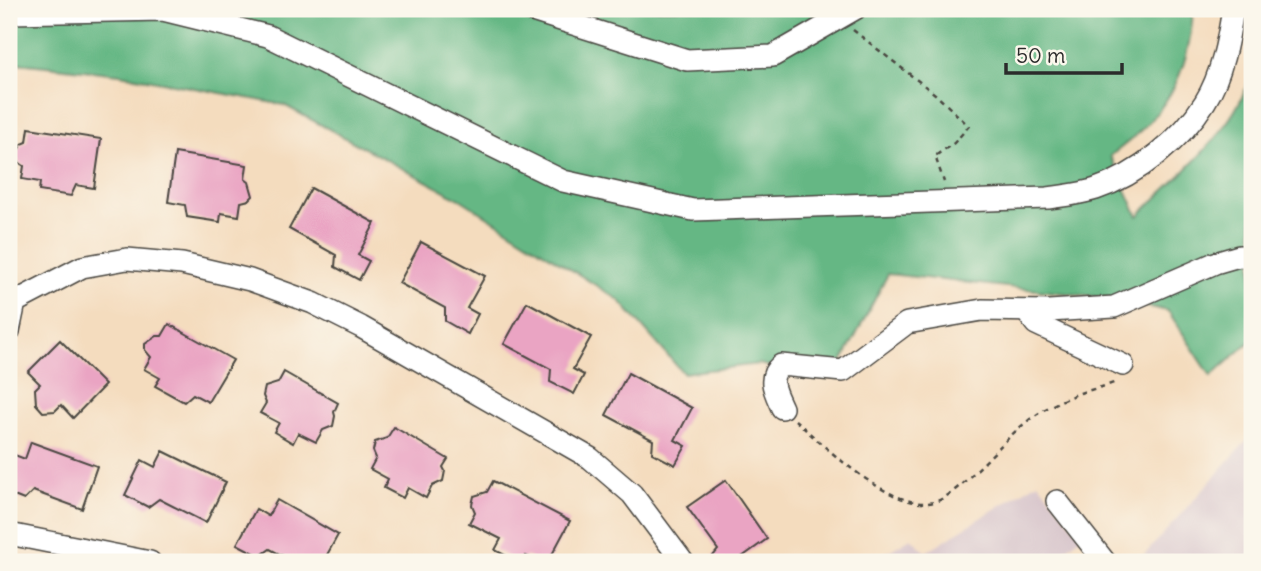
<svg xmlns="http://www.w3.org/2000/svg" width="1261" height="571" font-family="Delius,sans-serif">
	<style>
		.industrial { fill: #d2bdc6 }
		.forest { fill: #65b784; stroke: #487158; stroke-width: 2 }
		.building { fill: #eaa4c3 }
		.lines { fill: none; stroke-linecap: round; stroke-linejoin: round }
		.minor-casing { stroke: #494641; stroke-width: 24 }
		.path { stroke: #494641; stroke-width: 2.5; stroke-dasharray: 5 5; stroke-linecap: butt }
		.minor { stroke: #fff; stroke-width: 21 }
	</style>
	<rect width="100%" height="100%" fill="#fbf7ec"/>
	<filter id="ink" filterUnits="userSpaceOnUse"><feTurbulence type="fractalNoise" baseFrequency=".0143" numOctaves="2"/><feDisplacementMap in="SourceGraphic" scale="14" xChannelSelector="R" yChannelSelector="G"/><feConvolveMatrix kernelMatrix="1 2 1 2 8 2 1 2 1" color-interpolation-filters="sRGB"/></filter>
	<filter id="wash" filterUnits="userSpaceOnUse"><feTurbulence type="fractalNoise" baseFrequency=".00686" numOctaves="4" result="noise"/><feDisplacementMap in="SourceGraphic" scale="28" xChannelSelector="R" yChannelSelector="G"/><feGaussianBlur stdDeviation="1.57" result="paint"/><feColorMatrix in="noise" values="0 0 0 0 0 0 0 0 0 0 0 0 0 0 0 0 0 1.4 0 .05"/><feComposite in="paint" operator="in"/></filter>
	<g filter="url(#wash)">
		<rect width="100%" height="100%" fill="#f4dcbe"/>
		<g class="industrial">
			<path d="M1252 435V562H1138Z"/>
			<path d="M1038 482 1081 537 1051 562H875L874 560 911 538 926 552Z"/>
		</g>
		<path class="forest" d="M9 9H1193C1190 76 1164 117 1110 156L1138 216C1179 175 1238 129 1252 70V340L1211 376 1168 311 1109 298 888 274 835 375 814 377 759 364 683 373 619 300 460 199 284 105 120 74 9 62Z"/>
		<g id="blocks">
			<g class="building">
				<path d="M29 128 101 139 94 188 76 185 71 196 39 191 40 182 22 179 24 166 17 161 14 156 22 144 27 142Z"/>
				<path d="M175 153 247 165 245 179 249 182 253 196 249 200 241 202 239 216 221 213 220 222 187 217 185 205 168 202Z"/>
				<path d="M311 188 375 223 358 255 369 261 359 280 335 267 336 255 289 229Z"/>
				<path d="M421 242 485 276 467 308 478 314 468 334 445 321V308L399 283Z"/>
				<path d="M527 302 591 337 573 369 584 375 574 394 550 382 551 369 504 344Z"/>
				<path d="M169 324 233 360 208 402 193 394 184 402 155 386 160 378 144 369 151 357 145 350V344L157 336H162Z"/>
				<path d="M60 340 105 385 73 418 61 405 55 411 43 412 36 404 35 389 40 384 28 372Z"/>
				<path d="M284 372 338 403 334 412 335 416 333 426 323 430 316 442 298 433 293 443 274 432 279 423 260 413 266 403 263 396 265 387 278 383Z"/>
				<path d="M628 373 692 408 675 440 686 446 675 465 652 453 653 440 606 415Z"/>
				<path d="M394 427 448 459 443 467 445 471 443 481 432 486 426 498 408 488 403 498 384 488 388 479 370 469 376 458 373 451 375 442 387 438Z"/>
				<path d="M31 442 97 466 82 509 33 491 24 500 9 494V462L12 454 25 459Z"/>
				<path d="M163 451 226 482 206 523 159 499 148 507 125 495 142 460 155 467Z"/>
				<path d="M726 480 767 539 735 562H708L718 550 687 507Z"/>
				<path d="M493 481 570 521 548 562H538L526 556 523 562H518L495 550 501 539 469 523 475 512 472 505 474 496 487 492Z"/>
				<path d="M277 500 338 535 323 562H294L270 549 260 556 237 544 256 509 268 516Z"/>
			</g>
		</g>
	</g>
	<g filter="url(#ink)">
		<use href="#blocks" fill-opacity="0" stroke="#494641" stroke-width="2"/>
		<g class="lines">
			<defs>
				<g id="minor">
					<path d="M526 9 687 60 773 56 855 9"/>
					<path d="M9 13 163 10 268 36 563 181 693 210 1048 198C1064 196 1080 194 1096 189 1138 175 1182 139 1205 102 1222 75 1228 40 1233 9"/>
					<path d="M1026 311 1036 324 1123 365"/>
					<path d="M9 331 15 302 82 267 127 259 182 264 250 280 313 303 361 327 590 458 632 494 683 562"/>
					<path d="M782 408C775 392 766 378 781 365L843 371 907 323 982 310 1049 311 1114 307 1215 263 1239 256 1252 257"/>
					<path d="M1057 501 1105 562"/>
					<path d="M9 534 150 562"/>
				</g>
			</defs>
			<use href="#minor" class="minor-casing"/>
			<g class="path">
				<path d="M853 30 935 94 969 126 954 143 935 156 944 182"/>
				<path d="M795 420C824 446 896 516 937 501 960 493 1002 441 1024 424 1041 410 1060 400 1080 393 1092 389 1104 387 1116 382"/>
			</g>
			<use href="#minor" class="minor"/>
		</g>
	</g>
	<rect width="1261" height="571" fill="none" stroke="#fbf7ec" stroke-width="35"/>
	<path d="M1006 63v10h116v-10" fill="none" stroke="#2b2b2b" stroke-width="3.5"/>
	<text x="1016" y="63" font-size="21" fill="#2b2b2b" stroke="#fbf7ec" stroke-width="5" paint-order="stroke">50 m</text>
</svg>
